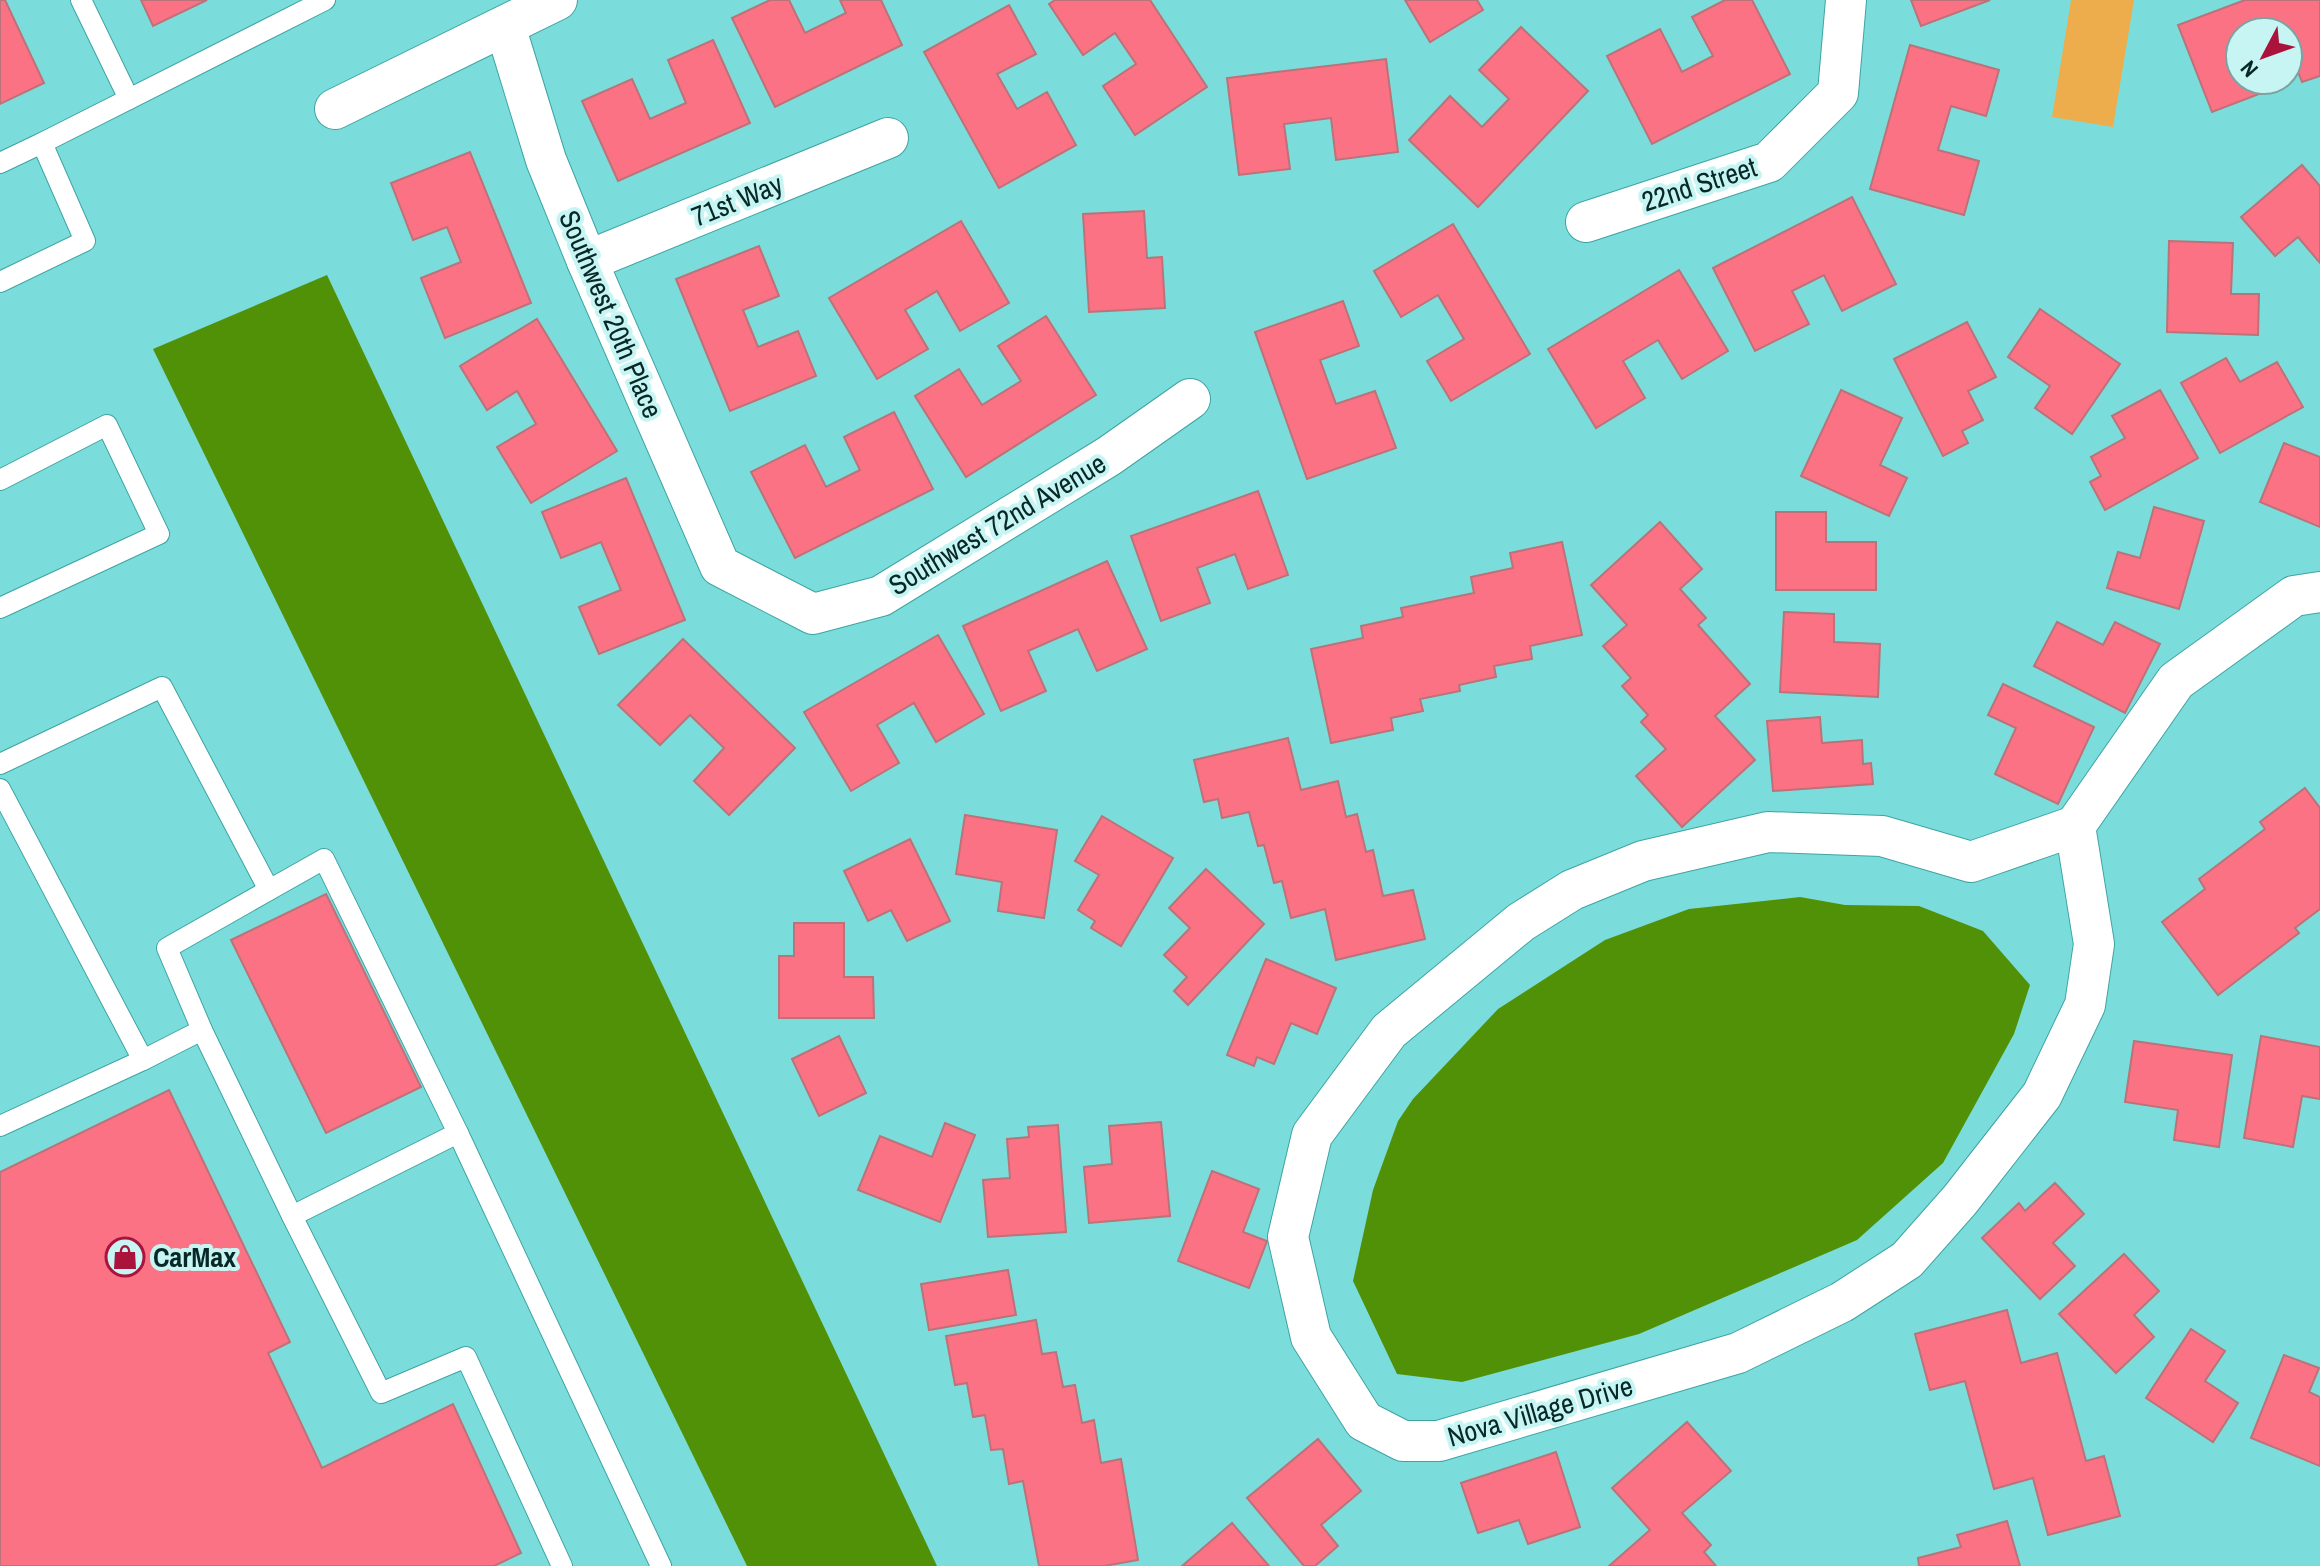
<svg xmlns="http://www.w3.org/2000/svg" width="2320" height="1566" font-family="'Archivo Narrow',sans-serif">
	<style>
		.green { fill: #eead4c }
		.water { fill: #509107 }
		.building { fill: #fb7284; stroke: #bb7278; stroke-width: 2 }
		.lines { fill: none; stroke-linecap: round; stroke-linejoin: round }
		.service-casing { stroke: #3ea4a3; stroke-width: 22 }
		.minor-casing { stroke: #3ea4a3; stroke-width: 42 }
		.service { stroke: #fff; stroke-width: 20 }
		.minor { stroke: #fff; stroke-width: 40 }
		.labels { text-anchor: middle; stroke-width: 8; stroke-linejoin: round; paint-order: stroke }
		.street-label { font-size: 28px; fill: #072827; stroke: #c7f5f3 }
		.poi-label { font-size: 28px; font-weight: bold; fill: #072827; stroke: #c7f5f3; text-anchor: start }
	</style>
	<rect width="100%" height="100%" fill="#7bdddb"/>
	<path class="green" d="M2071 0H2134L2113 127 2052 117Z"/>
	<g class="water">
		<path d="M327 275 937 1566H747L153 349Z"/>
		<path d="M1800 897 1845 905 1919 906 1983 931 2030 985 2014 1034 1943 1163 1857 1240 1639 1334 1462 1382 1397 1374 1353 1281 1373 1190 1398 1121 1413 1099 1498 1009 1605 940 1689 909Z"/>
	</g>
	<g class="building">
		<path d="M0 0H5L44 83 0 104Z"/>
		<path d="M141 0H207L153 26Z"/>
		<path d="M770 0H789L805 33 846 13 840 0H881L902 45 775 107 732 18Z"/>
		<path d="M1055 0H1150L1207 87 1135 135 1103 86 1136 64 1115 33 1083 55 1049 4Z"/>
		<path d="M1405 0H1477L1483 10 1430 42Z"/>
		<path d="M1725 0H1752L1790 74 1652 144 1607 56 1660 29 1682 72 1713 56 1692 17Z"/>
		<path d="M1911 0H1990L1921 26Z"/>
		<path d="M2245 0H2320V76L2302 82 2288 46V32H2240V80H2263L2267 91 2212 112 2178 25Z"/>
		<path d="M1009 5 1036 54 997 74 1017 109 1047 92 1076 145 999 188 924 52Z"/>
		<path d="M1521 27 1588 91 1478 207 1409 140 1450 96 1482 127 1509 99 1479 70Z"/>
		<path d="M713 40 750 123 618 181 582 101 632 79 650 119 686 103 668 60Z"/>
		<path d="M1910 45 1999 70 1986 116 1951 106 1938 150 1979 161 1964 215 1870 189Z"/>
		<path d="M1386 59 1398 152 1336 160 1331 118 1284 124 1290 169 1239 175 1227 78Z"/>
		<path d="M470 152 531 303 445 338 421 278 461 262 447 227 413 240 391 183Z"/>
		<path d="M2302 165 2320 186V263L2298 237 2275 256 2241 217Z"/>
		<path d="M1852 197 1896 284 1842 311 1824 275 1792 291 1809 324 1755 351 1713 268Z"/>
		<path d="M1144 211 1147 258 1162 257 1165 308 1089 312 1083 214Z"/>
		<path d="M961 221 1009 303 960 331 937 291 905 310 928 349 877 379 829 298Z"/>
		<path d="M1453 224 1530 354 1451 401 1427 361 1464 339 1438 295 1401 317 1374 271Z"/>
		<path d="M2169 241 2233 243 2231 294H2259L2258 335 2167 332Z"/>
		<path d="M759 246 779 296 743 310 758 347 798 331 816 376 730 411 676 279Z"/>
		<path d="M1679 270 1728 351 1682 379 1658 340 1623 361 1645 398 1596 428 1548 349Z"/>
		<path d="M1343 301 1359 346 1320 360 1336 404 1375 391 1396 448 1307 479 1255 332Z"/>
		<path d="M2040 309 2120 364 2072 434 2035 408 2050 386 2008 357Z"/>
		<path d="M1046 316 1096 395 966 477 915 396 959 369 982 405 1021 381 998 346Z"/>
		<path d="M537 319 617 451 531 503 497 447 536 424 517 391 487 410 460 366Z"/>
		<path d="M1967 322 1996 377 1968 391 1983 420 1962 431 1968 443 1943 456 1894 359Z"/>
		<path d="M2226 358 2240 382 2277 362 2303 407 2220 453 2181 383Z"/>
		<path d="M1841 390 1902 418 1880 465 1907 478 1889 516 1801 476Z"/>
		<path d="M2160 390 2198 458 2105 510 2090 482 2101 476 2091 457 2125 438 2112 416Z"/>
		<path d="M894 412 933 489 795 558 751 472 805 445 826 487 860 470 844 437Z"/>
		<path d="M2284 443 2320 457V527L2260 502Z"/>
		<path d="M626 478 685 620 599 654 579 607 621 590 601 542 561 558 542 512Z"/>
		<path d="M1258 491 1288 575 1248 589 1235 554 1197 568 1210 603 1161 621 1131 536Z"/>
		<path d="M2154 507 2204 521 2179 609 2107 588 2118 552 2140 558Z"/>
		<path d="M1776 512H1826V542H1876V590H1776Z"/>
		<path d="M1660 522 1702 569 1680 589 1706 618 1698 625 1750 684 1715 716 1755 760 1682 827 1636 776 1666 749 1641 722 1648 715 1622 686 1631 678 1603 646 1627 625 1591 585Z"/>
		<path d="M1562 542 1582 635 1530 646 1532 659 1494 666 1496 677 1459 685 1460 691 1420 699 1423 711 1391 718 1393 730 1331 743 1311 649 1363 638 1361 626 1403 617 1401 608 1474 593 1471 577 1513 568 1510 553Z"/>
		<path d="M1107 561 1147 649 1097 671 1078 629 1028 651 1046 691 1001 711 963 626Z"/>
		<path d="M1784 612 1834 614V642L1880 644 1878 697 1780 692Z"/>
		<path d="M2057 622 2103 645 2115 622 2160 644 2125 713 2034 666Z"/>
		<path d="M938 635 984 714 936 742 914 703 877 725 899 763 851 791 804 712Z"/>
		<path d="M683 639 795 748 729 815 694 781 724 748 690 715 660 745 618 705Z"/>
		<path d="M2003 684 2094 727 2058 804 1995 774 2016 728 1988 715Z"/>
		<path d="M1820 717 1822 743 1862 740 1863 764 1871 763 1873 784 1773 791 1767 721Z"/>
		<path d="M1288 738 1301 790 1338 781 1346 817 1357 814 1366 852 1373 850 1383 896 1413 890 1425 939 1336 960 1325 909 1291 918 1282 881 1274 883 1264 845 1258 846 1249 812 1222 818 1218 799 1204 802 1194 760Z"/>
		<path d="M2305 788 2320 808V909L2295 928 2299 933 2218 995 2162 922 2205 889 2199 879 2265 829 2260 822Z"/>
		<path d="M965 815 1057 830 1044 918 998 911 1002 882 956 874Z"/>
		<path d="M1102 816 1173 858 1121 946 1091 928 1095 921 1078 910 1099 875 1075 861Z"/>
		<path d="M910 839 950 921 907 941 891 910 868 921 844 871Z"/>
		<path d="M1206 869 1264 924 1188 1005 1174 991 1187 977 1164 955 1190 928 1169 908Z"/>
		<path d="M326 894 421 1087 326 1133 231 940Z"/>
		<path d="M794 923H844V977H873L874 1018H779V956H794Z"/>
		<path d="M1266 959 1336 988 1317 1034 1291 1023 1274 1064 1257 1057 1254 1066 1227 1055Z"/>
		<path d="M839 1036 866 1093 819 1116 792 1059Z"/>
		<path d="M2261 1036 2320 1047V1099L2302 1096 2293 1147 2244 1138Z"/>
		<path d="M2134 1041 2232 1055 2219 1147 2174 1140 2178 1110 2125 1102Z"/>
		<path d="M169 1090 290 1342 268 1353 322 1468 453 1404 521 1553 494 1566H0V1172Z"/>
		<path d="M1161 1122 1170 1216 1089 1223 1084 1167 1112 1164 1109 1126Z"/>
		<path d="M945 1123 975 1135 940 1222 858 1190 880 1136 932 1157Z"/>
		<path d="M1058 1125 1066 1232 988 1237 983 1180 1010 1178 1007 1139 1029 1137 1028 1127Z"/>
		<path d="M1212 1171 1259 1189 1243 1232 1267 1241 1249 1288 1178 1261Z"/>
		<path d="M2055 1183 2084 1214 2053 1243 2075 1266 2040 1299 1982 1238 2019 1203 2025 1211Z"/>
		<path d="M2124 1254 2159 1291 2134 1315 2154 1337 2116 1373 2059 1314Z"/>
		<path d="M1008 1270 1016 1315 929 1330 921 1284Z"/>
		<path d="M2007 1310 2021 1363 2057 1353 2086 1461 2104 1456 2120 1516 2048 1535 2033 1478 1994 1489 1965 1381 1930 1390 1915 1334Z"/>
		<path d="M1036 1320 1042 1354 1056 1352 1063 1387 1075 1385 1082 1423 1094 1420 1101 1463 1121 1459 1138 1560 1104 1566H1039L1023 1481 1009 1484 1003 1449 991 1450 985 1415 973 1417 967 1383 955 1385 946 1336Z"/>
		<path d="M2191 1329 2225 1351 2205 1381 2238 1403 2213 1442 2146 1398Z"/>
		<path d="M2284 1355 2319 1368 2309 1392 2320 1397V1466L2251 1438Z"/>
		<path d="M1687 1422 1731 1471 1682 1513 1711 1545 1704 1552 1716 1566H1609L1650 1530 1612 1488Z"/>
		<path d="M1318 1439 1361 1491 1321 1525 1338 1546 1315 1566H1304L1247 1498Z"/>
		<path d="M1556 1452 1580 1527 1528 1544 1519 1520 1478 1533 1461 1483Z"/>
		<path d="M2007 1521 2020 1566H1919L1918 1558 1961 1547 1957 1535Z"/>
		<path d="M1232 1523 1269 1566H1182Z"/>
	</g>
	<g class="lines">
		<defs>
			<g id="service">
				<path d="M81 0 129 99"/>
				<path d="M0 163 42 143"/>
				<path d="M0 282 85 241 42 143 325 0"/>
				<path d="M0 480 107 425 159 534 0 608"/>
				<path d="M0 764 162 687 269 890 324 859 458 1133 292 1216 202 1030 143 1060"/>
				<path d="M0 789 143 1060 0 1126"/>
				<path d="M202 1030 167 948 269 890"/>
				<path d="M458 1133 661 1566"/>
				<path d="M292 1216 381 1393 466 1357 562 1566"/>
			</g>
			<g id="minor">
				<path d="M505 26 546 160 587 261 720 566 813 614 881 596 1109 456 1190 399"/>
				<path d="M335 109 557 0"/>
				<path d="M1586 222 1769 162 1838 93 1846 0"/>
				<path d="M587 261 888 138"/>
				<path d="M2075 826 2094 944 2085 1005 2042 1095 1960 1200 1907 1260 1842 1302 1738 1353 1439 1441H1403L1364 1421 1311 1337 1288 1237 1312 1135 1389 1031 1521 922 1572 890 1643 861 1768 832 1882 836 1971 862Z"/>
				<path d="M2075 826 2176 681 2294 596 2320 592"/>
			</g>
		</defs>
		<use href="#service" class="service-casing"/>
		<use href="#minor" class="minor-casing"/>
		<use href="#service" class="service"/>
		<use href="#minor" class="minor"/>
	</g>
	<defs>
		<symbol id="shop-ring" viewBox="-11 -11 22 22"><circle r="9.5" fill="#c7f5f3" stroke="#a9133c" stroke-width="1.5"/><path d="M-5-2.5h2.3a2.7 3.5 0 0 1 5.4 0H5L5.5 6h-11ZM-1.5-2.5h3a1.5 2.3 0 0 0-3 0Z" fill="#a9133c"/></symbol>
	</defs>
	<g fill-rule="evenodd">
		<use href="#shop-ring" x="103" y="1235" width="44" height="44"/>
	</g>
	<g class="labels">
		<g class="street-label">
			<text transform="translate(1699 184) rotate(-18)" y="10">22nd Street</text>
			<text transform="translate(737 200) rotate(-22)" y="10">71st Way</text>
			<text transform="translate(611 314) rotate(67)" y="10">Southwest 20th Place</text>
			<text transform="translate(997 524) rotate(-31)" y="10">Southwest 72nd Avenue</text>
			<text transform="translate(1540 1411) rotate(-16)" y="10">Nova Village Drive</text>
		</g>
		<g class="poi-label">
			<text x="153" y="1267">CarMax</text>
		</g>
	</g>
	<g transform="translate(2264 56) rotate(229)"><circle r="38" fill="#c7f5f3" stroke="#7aa3a1" stroke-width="2"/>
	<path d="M0-6L14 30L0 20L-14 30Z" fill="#a9133c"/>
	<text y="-12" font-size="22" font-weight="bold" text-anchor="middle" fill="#072827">N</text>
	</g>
</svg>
